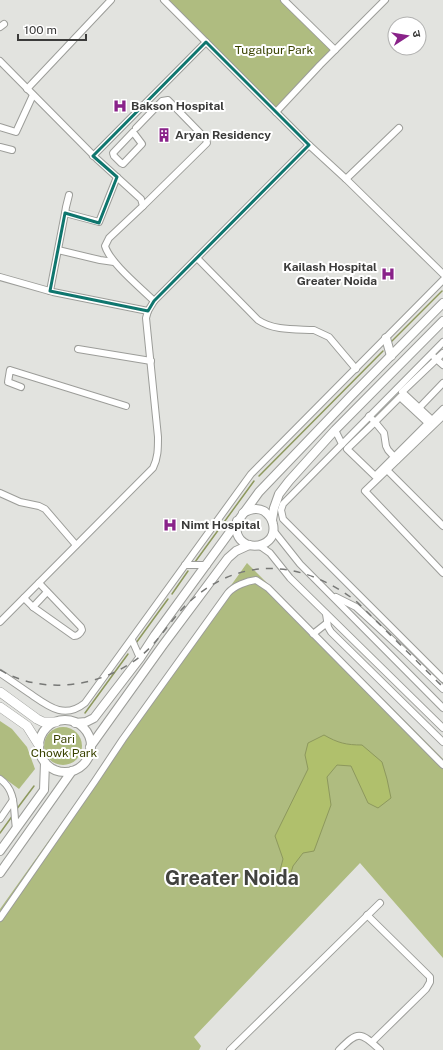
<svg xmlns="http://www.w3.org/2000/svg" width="443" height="1050" font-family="'Public Sans','Noto Sans Devanagari',sans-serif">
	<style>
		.green { fill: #afbc80 }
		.water { fill: #b0c06c; stroke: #8d985d }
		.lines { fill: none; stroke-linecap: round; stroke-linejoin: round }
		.stream { stroke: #8d985d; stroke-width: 1.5 }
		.minor-casing { stroke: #9c9d99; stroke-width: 8 }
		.major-casing { stroke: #9c9d99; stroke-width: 10 }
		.highway-casing { stroke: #9c9d99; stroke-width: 10 }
		.minor { stroke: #fff; stroke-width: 6 }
		.major { stroke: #fff; stroke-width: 8 }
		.highway { stroke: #fff; stroke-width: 9 }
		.rail { stroke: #777876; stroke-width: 1.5; stroke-dasharray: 7 7; stroke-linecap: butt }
		.marked { fill: none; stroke: #0f766e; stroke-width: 3; stroke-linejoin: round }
		.labels { text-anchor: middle; stroke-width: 4; stroke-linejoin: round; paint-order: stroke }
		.park-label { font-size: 12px; fill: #3a4301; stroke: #fff }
		.poi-label { font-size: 12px; font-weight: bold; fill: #3b3b3a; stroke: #fff; text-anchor: start }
		.town-label { font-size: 20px; font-weight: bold; fill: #41423e; stroke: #fff }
	</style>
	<rect width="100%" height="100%" fill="#e2e3df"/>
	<g class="green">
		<path d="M164 0H284L335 50 276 112Z"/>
		<path d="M247 563 443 759V958L360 863 194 1037 201 1046 199 1050H0V909Z"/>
		<path d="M0 721 12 729 27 747 35 769 19 789 0 775Z"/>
		<circle cx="63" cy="746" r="19"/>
	</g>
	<path class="water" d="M324 735C338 743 346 745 362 745L382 762 387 779 391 798 378 808 368 803 351 766 337 765 327 777 331 805 314 851 303 853 293 866 289 879 278 878 283 859 275 836 308 769 305 755 308 743Z"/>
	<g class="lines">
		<g class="stream">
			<path d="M391 342 442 291"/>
			<path d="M259 476 383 351"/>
			<path d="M195 562 254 481"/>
			<path d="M172 594 188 571"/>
			<path d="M136 643 168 599"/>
			<path d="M85 713 128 654"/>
			<path d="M16 810 34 786"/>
			<path d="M0 833 13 815"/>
		</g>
		<defs>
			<g id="minor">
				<path d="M164 0 309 145 346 179 443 274"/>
				<path d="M284 0 335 50"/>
				<path d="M0 27 4 24"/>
				<path d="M0 61 97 159 141 199 143 206 109 238 105 246C110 263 141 288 154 301"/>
				<path d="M27 89 111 0"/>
				<path d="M276 112 320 65 385 0"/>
				<path d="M0 127 16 132 33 95"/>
				<path d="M136 128 162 101 168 100 206 139 207 143 143 206"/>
				<path d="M133 132 142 144 123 164 121 163 114 156 113 153Z"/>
				<path d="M0 147 12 150"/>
				<path d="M93 156 206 42"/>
				<path d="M346 179 399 128"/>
				<path d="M65 213 99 222 117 177"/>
				<path d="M58 250 100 260 114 262"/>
				<path d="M197 258 258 320C274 331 296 329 314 330L329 337 356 369"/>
				<path d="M0 277 53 292 148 311"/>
				<path d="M50 291 65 213 66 207 69 195"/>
				<path d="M443 342 283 504 281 510 283 519 443 679"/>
				<path d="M78 349 151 361"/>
				<path d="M443 353 402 392 432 420 443 409"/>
				<path d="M434 357 443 365"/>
				<path d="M21 387 8 382 10 370 126 406"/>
				<path d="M419 408 443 383"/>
				<path d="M369 416 375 422 400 397 428 423 375 476 347 449 375 422 384 433 386 446 388 450 397 460"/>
				<path d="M443 416 365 491 443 573"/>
				<path d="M335 430 342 444"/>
				<path d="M387 470 443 526"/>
				<path d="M0 493 20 502 39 506 45 509 76 545"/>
				<path d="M273 530 300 564 443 708"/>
				<path d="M260 546 270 553 290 578 443 728"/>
				<path d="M185 565H207"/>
				<path d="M336 597 356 607 405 652 443 689"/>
				<path d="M24 598 33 607 74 636C78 636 80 634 82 630L81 627 39 583"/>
				<path d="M33 607 47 592"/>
				<path d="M326 614 328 627 331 632 443 742"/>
				<path d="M0 622 153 468C158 458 158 449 158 437L146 318 148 311 154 301 309 145"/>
				<path d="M313 634 327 623"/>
				<path d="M132 640 140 658"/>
				<path d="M0 673C10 680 19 686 29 693 48 706 64 720 85 703L251 474 443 280"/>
				<path d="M0 779C17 791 13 810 16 828"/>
				<path d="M0 819 13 800"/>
				<path d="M367 915 427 974 430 977V982L426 989 372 1042"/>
				<path d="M0 918 95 781 123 739 228 593C234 586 247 581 256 580L268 588 443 765"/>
				<path d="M230 1050 380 903"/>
				<path d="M339 1050C358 1031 360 1031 380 1050"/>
			</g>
			<g id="major">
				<path d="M386 338 391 356"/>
				<path d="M272 520 274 508 279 494 289 481 335 430 443 321"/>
				<path d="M237 521C230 555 279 552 273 524 272 518 268 514 264 511 257 507 250 509 243 513"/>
				<circle cx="65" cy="746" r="26"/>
				<path d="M75 723 86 722 94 718 140 658 155 635 259 492 350 397 443 303"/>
				<path d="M90 747 163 645 228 558 236 551 249 545"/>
				<path d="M0 851 44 790 45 763"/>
				<path d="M0 873 72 771"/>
			</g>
			<g id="highway">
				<path d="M0 692 37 719 43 722H56"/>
				<path d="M0 707 27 726 39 745"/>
			</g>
		</defs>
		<use href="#minor" class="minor-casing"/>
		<use href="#major" class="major-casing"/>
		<use href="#highway" class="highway-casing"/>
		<use href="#minor" class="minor"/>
		<use href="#major" class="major"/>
		<use href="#highway" class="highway"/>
		<path class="rail" d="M0 670C44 696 103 687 142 655 159 641 170 621 186 605 238 555 301 559 356 601L443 687"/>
	</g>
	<path class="marked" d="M206 42 309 145 154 301 148 311 50 291 65 213 99 223 117 177 93 156Z"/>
	<defs>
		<symbol id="hospital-bare" viewBox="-9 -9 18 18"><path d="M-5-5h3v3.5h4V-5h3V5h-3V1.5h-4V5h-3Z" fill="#892289" stroke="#fff" stroke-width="2.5" paint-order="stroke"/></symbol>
		<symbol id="building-bare" viewBox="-9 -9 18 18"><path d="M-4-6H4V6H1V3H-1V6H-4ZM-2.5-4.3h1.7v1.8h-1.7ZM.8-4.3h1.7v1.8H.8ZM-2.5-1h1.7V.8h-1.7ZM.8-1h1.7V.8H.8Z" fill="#892289" stroke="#fff" stroke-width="2.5" paint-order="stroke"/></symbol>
	</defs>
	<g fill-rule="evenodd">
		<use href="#hospital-bare" x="110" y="96" width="20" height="20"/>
		<use href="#building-bare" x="154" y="125" width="20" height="20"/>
		<use href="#hospital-bare" x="378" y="264" width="20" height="20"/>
		<use href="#hospital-bare" x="160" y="515" width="20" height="20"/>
	</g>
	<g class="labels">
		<g class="park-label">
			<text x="274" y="54">Tugalpur Park</text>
			<text x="64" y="743">Pari<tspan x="64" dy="14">Chowk Park</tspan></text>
		</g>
		<g class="poi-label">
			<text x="131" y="110">Bakson Hospital</text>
			<text x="175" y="139">Aryan Residency</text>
			<text x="377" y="271" text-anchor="end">Kailash Hospital<tspan x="377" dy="14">Greater Noida</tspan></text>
			<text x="181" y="529">Nimt Hospital</text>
		</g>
		<g class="town-label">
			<text x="232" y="885">Greater Noida</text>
		</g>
	</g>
	<g transform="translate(407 36) rotate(78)"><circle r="19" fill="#ffffff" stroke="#b1b1b0"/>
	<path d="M0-3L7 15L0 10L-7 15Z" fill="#892289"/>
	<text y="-6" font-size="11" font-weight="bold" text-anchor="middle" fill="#3b3b3a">उ</text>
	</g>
	<path d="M18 34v6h68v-6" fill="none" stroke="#3b3b3a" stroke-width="2"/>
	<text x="24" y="34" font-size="12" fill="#3b3b3a" stroke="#ffffff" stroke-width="3" paint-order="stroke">100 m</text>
</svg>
